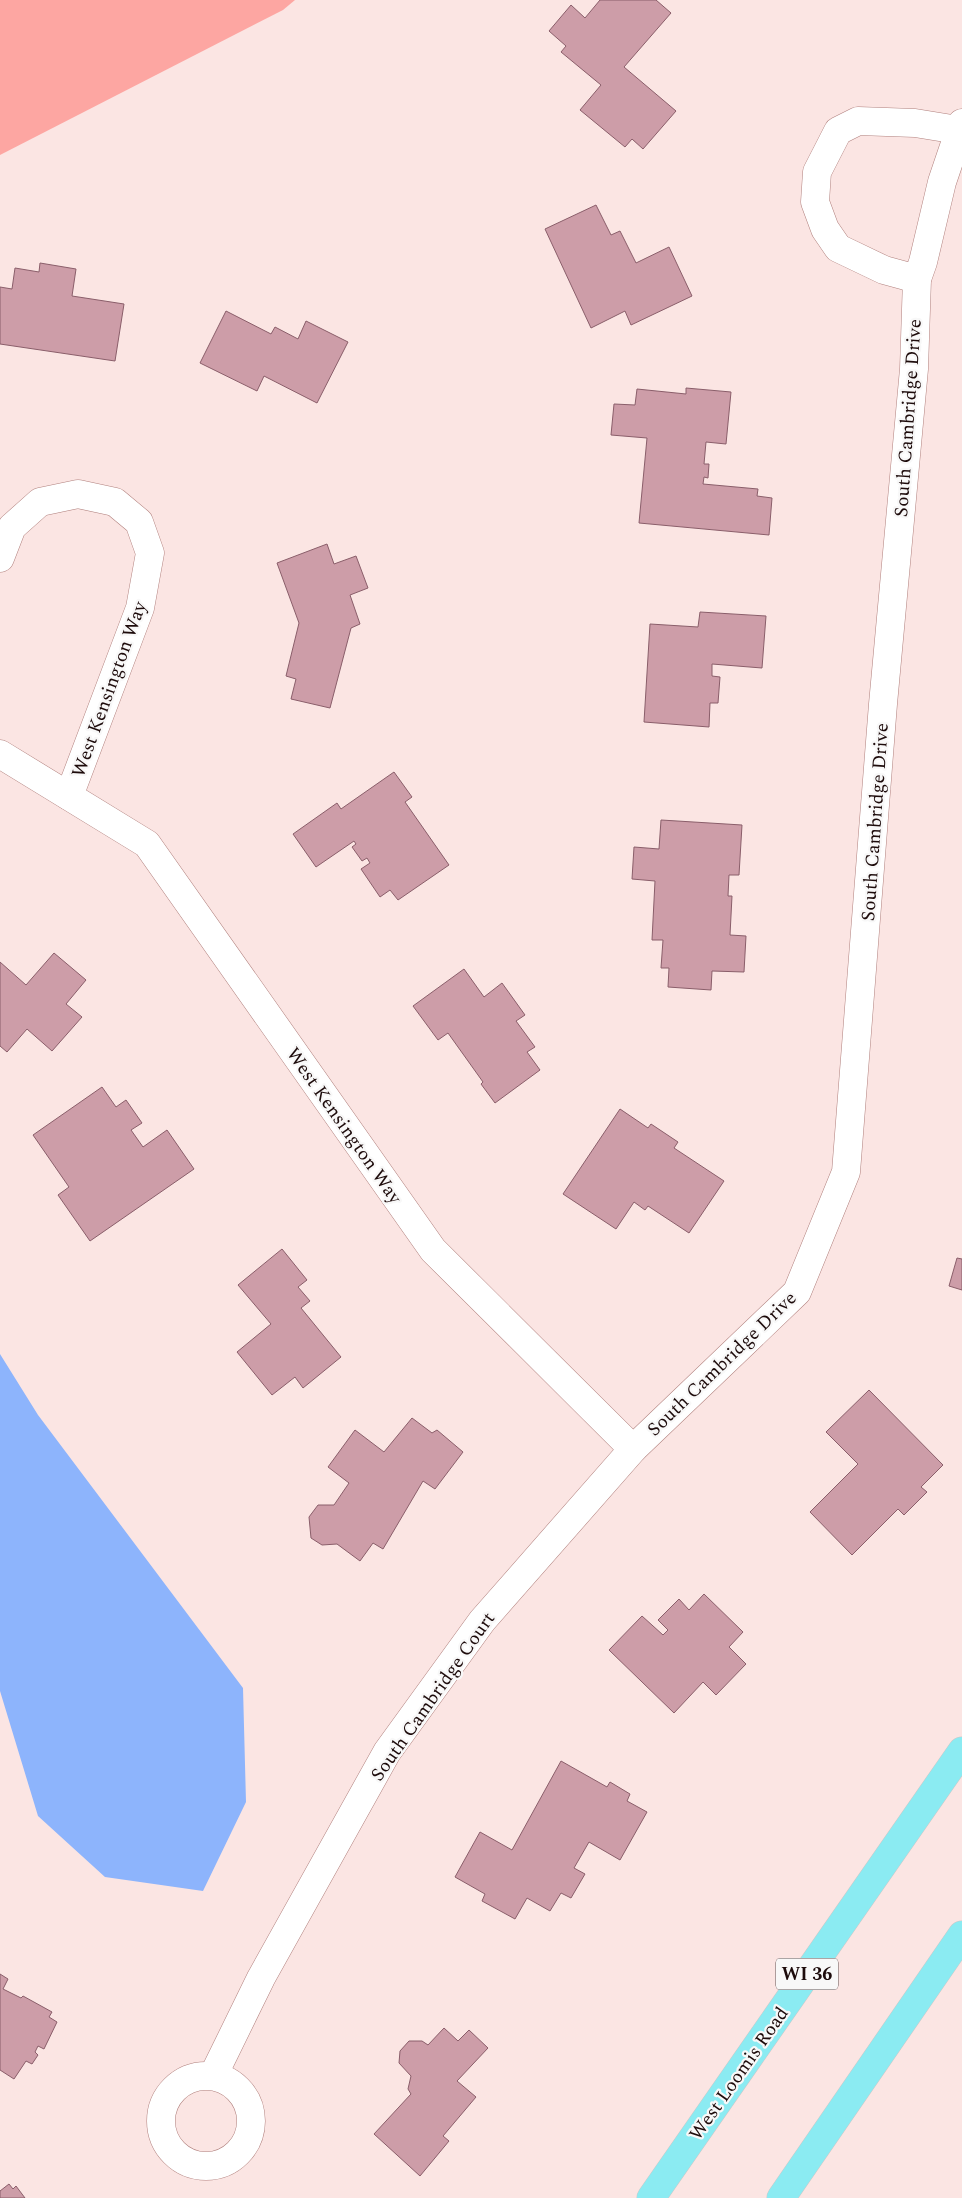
<svg xmlns="http://www.w3.org/2000/svg" width="962" height="2198" font-family="Spectral,serif">
	<style>
		.green { fill: #fda6a2 }
		.water { fill: #8db4fc }
		.building { fill: #cd9da8; stroke: #8a5e6a }
		.lines { fill: none; stroke-linecap: round; stroke-linejoin: round }
		.minor-casing { stroke: #b1817e; stroke-width: 29 }
		.major-casing { stroke: #cdc9c9; stroke-width: 29 }
		.minor { stroke: #fff; stroke-width: 28 }
		.major { stroke: #8bebf2; stroke-width: 28 }
		.labels { text-anchor: middle; stroke-width: 4.5; stroke-linejoin: round; paint-order: stroke }
		.shield { fill: #f8f8f8; stroke: #5f5252; stroke-width: 1 }
		.shield-label { font-size: 18px; font-weight: bold; fill: #1d0b0b }
		.street-label { font-size: 19px; fill: #1d0b0b; stroke: #f8f8f8 }
	</style>
	<rect width="100%" height="100%" fill="#fbe5e3"/>
	<path class="green" d="M0 0H295L283 10 0 155Z"/>
	<path class="water" d="M0 1354 38 1415 243 1688 246 1802 203 1891 105 1877 38 1816 0 1691Z"/>
	<g class="building">
		<path d="M600 0H656L671 13 624 67 676 111 643 149 632 139 625 147 580 110 601 85 561 52 566 46 549 31 571 5 585 18Z"/>
		<path d="M596 205 611 235 620 231 636 263 669 247 692 296 631 325 625 311 591 328 545 229Z"/>
		<path d="M40 263 76 269 72 296 124 304 115 361 0 344V287L12 289 15 268 39 272Z"/>
		<path d="M226 311 271 334 275 327 298 339 306 321 348 342 317 403 264 376 257 391 200 363Z"/>
		<path d="M686 388 731 392 726 444 706 442 704 464H709L708 478 704 477 703 484 758 489 757 496 772 498 769 535 639 523 647 438 611 435 614 404 635 405 637 389 686 394Z"/>
		<path d="M327 544 334 564 356 556 368 588 350 595 360 624 351 628 330 708 291 699 296 679 286 676 299 623 277 563Z"/>
		<path d="M700 612 766 616 762 668 712 664V676L720 677 718 703H710L709 727 644 722 650 624 698 627Z"/>
		<path d="M394 772 412 797 405 802 449 865 398 900 390 890 380 897 361 869 370 863 367 858 362 861 352 847 356 844 354 841 316 867 293 834 337 803 341 809Z"/>
		<path d="M661 820 742 825 739 875H729L728 896H732L730 935 746 936 744 972 712 971 711 990 668 987 669 968H661L663 940H652L655 881 632 879 634 847 659 849Z"/>
		<path d="M54 953 86 980 66 1004 82 1017 52 1051 27 1029 7 1052 0 1046V962L26 985Z"/>
		<path d="M464 969 484 997 502 983 525 1015 516 1021 535 1047 527 1052 540 1070 495 1103 481 1084 483 1082 448 1033 438 1040 413 1006Z"/>
		<path d="M102 1087 116 1107 126 1100 142 1123 131 1130 143 1147 167 1130 194 1169 90 1241 58 1195 69 1187 33 1135Z"/>
		<path d="M620 1109 648 1128 651 1124 678 1142 674 1148 724 1181 689 1233 648 1206 645 1210 634 1202 616 1229 563 1194Z"/>
		<path d="M282 1249 307 1280 298 1287 310 1301 301 1308 341 1357 303 1388 295 1377 272 1395 237 1352 271 1324 238 1285Z"/>
		<path d="M957 1258 962 1259V1290L949 1286Z"/>
		<path d="M869 1390 943 1465 921 1487 927 1492 904 1515 898 1509 852 1555 810 1512 858 1464 826 1432Z"/>
		<path d="M412 1418 432 1433 437 1430 463 1452 435 1489 423 1481 383 1549 373 1543 360 1561 337 1544 322 1545 311 1538 309 1517 318 1505H334L349 1483 328 1467 355 1430 384 1452Z"/>
		<path d="M704 1594 743 1632 729 1647 746 1664 716 1695 703 1682 674 1713 609 1650 642 1616 663 1635 668 1630 658 1620 679 1599 689 1610Z"/>
		<path d="M561 1761 607 1787 610 1782 630 1794 627 1801 647 1812 620 1860 589 1842 574 1868 585 1874 571 1898 561 1893 550 1911 527 1898 515 1919 482 1901 485 1894 455 1877 480 1832 512 1850Z"/>
		<path d="M0 1974 8 1979 3 1989 21 1998 23 1996 52 2012 49 2017 57 2022 44 2049 38 2046 35 2052 38 2055 32 2064 26 2061 14 2079 0 2070Z"/>
		<path d="M444 2028 458 2041 469 2030 488 2048 457 2081 476 2097 443 2136 449 2141 420 2176 374 2134 411 2094 408 2089 411 2076 399 2063 400 2051 409 2041H422L428 2045Z"/>
		<path d="M9 2184 13 2189 16 2186 25 2198H0V2191Z"/>
	</g>
	<g class="lines">
		<defs>
			<g id="minor">
				<path d="M917 279 884 270 838 248 825 229 815 202 817 172 838 131 858 121 915 123 958 130"/>
				<path d="M0 558 12 527 40 502 78 494 115 502 139 522 150 553 140 608 69 796"/>
				<path d="M0 754 147 844 433 1250 633 1449"/>
				<path d="M213 2076 261 1978 387 1752 482 1621 633 1449 797 1292 846 1172 883 704 914 369 917 279 923 262 942 182 962 123"/>
				<circle cx="206" cy="2121" r="45"/>
			</g>
			<g id="major">
				<path d="M651 2198 962 1751"/>
				<path d="M781 2198 962 1935"/>
			</g>
		</defs>
		<use href="#minor" class="minor-casing"/>
		<use href="#major" class="major-casing"/>
		<use href="#minor" class="minor"/>
		<use href="#major" class="major"/>
	</g>
	<g class="labels">
		<rect class="shield" x="776" y="1958.5" width="62" height="31" rx="4"/>
		<g class="shield-label">
			<text x="807" y="1980">WI 36</text>
		</g>
		<g class="street-label">
			<text transform="translate(907 418) rotate(-86)" y="7">South Cambridge Drive</text>
			<text transform="translate(108 689) rotate(-70)" y="7">West Kensington Way</text>
			<text transform="translate(874 822) rotate(-86)" y="7">South Cambridge Drive</text>
			<text transform="translate(345 1125) rotate(55)" y="7">West Kensington Way</text>
			<text transform="translate(721 1363) rotate(-44)" y="7">South Cambridge Drive</text>
			<text transform="translate(432 1696) rotate(-55)" y="7">South Cambridge Court</text>
			<text transform="translate(738 2073) rotate(-55)" y="7">West Loomis Road</text>
		</g>
	</g>
</svg>
